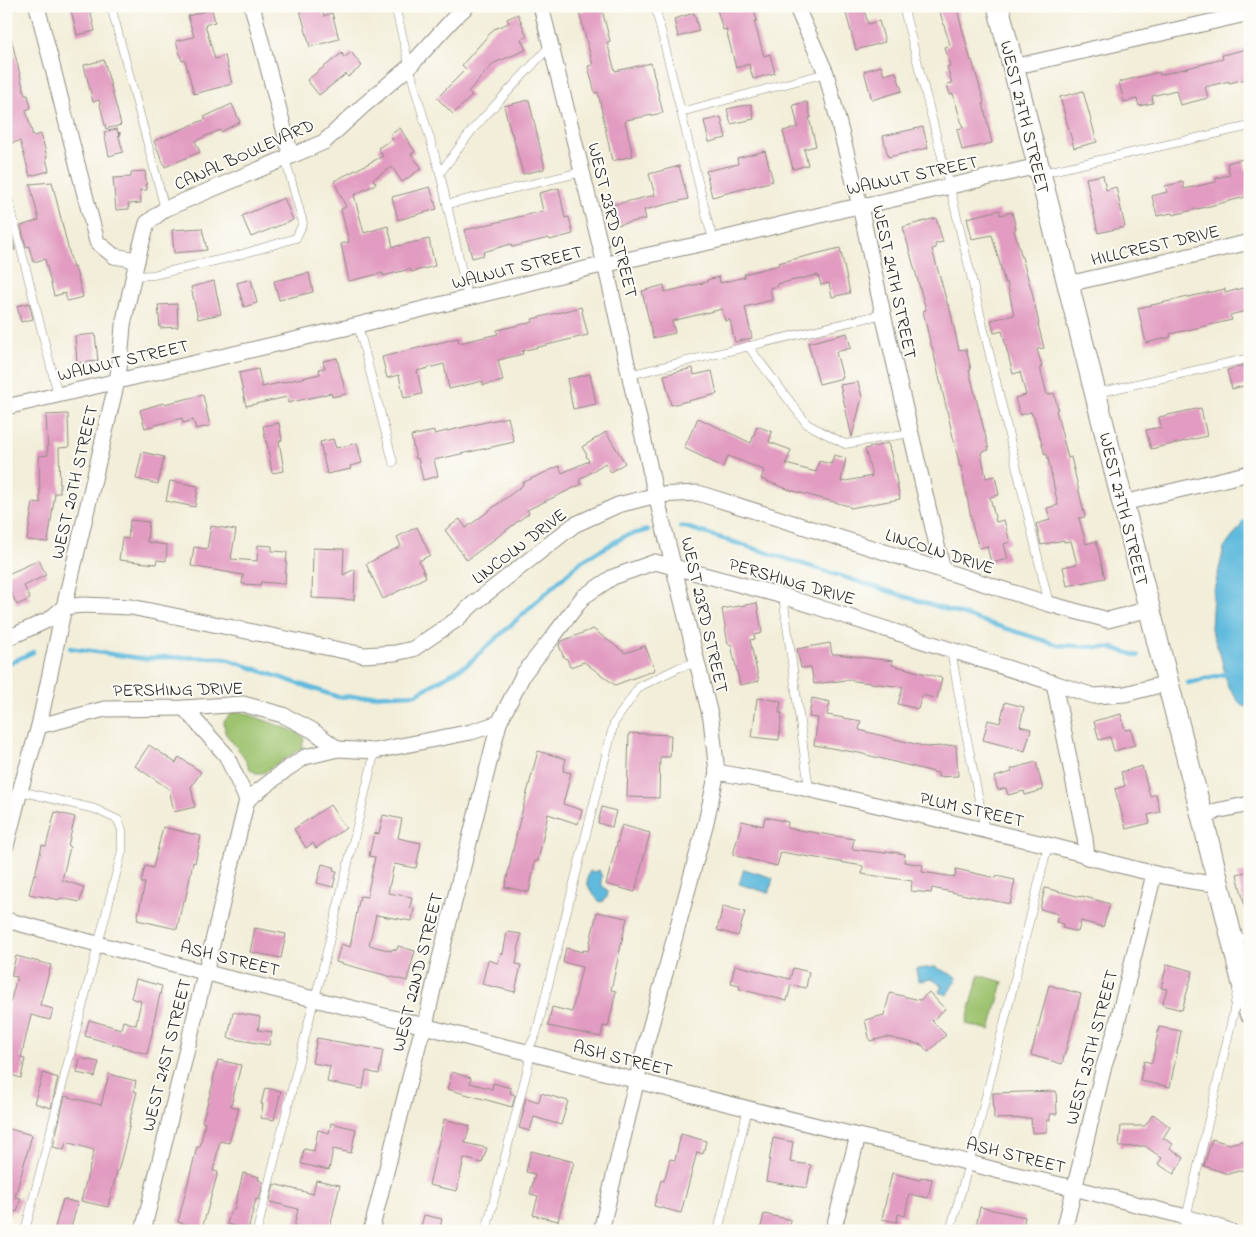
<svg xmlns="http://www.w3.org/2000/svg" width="1256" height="1237" font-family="'Indie Flower',sans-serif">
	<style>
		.green { fill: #9dc36e; stroke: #64774c }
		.water { fill: #5fbadd; stroke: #457284 }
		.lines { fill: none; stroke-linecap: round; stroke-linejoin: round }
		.stream { stroke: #5fbadd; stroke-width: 4.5 }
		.building { fill: #e29bc1 }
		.lane-casing { stroke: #8e8c82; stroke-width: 9 }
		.street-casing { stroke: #8e8c82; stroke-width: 17 }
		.secondary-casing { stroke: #8e8c82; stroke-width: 23 }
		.path { stroke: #8e8c82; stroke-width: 2.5; stroke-dasharray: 4 4; stroke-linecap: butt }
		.lane { stroke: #fff; stroke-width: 8 }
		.street { stroke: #fff; stroke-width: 15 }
		.secondary { stroke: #fff; stroke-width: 21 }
		.labels { text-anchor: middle; stroke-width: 4; stroke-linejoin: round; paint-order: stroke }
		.street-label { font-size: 18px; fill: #2b2b2b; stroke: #fdfcf7 }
	</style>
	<rect width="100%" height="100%" fill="#fdfcf7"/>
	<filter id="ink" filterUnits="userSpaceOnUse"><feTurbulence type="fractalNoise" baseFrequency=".02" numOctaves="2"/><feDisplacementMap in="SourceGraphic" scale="10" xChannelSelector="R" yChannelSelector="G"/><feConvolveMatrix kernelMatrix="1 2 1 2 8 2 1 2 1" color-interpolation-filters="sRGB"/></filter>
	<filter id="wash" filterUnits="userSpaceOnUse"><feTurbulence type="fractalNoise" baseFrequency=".0096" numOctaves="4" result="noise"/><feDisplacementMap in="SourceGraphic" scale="20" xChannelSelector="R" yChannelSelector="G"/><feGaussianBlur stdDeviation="1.12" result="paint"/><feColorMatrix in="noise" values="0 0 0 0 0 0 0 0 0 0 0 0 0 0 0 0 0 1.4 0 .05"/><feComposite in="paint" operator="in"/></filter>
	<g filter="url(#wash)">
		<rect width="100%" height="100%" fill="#f2eed9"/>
		<g class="green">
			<path d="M242 712 299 733 304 739 302 748 263 773H256L250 769 242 754 225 733 224 721 232 713Z"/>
			<path d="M979 975 1003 982 990 1030 966 1024Z"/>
		</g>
		<g class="water">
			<path d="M1243 523 1250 525V707L1242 706 1228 687 1221 657 1211 629 1213 595 1224 548Z"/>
			<path d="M744 869 773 878 769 893 739 884Z"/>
			<path d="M599 870 602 877C599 884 603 886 608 891L607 897 604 901 600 902C591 892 583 883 590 871L595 872Z"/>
			<path d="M935 967 957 977 947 995 939 992 942 986 932 979 918 981 916 969Z"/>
		</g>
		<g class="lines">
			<g class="stream">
				<path d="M1243 523 1250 521"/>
				<path d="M680 527H686L1058 645 1113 648 1138 656"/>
				<path d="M70 648 145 659 161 657 223 658 338 697 416 694 468 664 579 563 625 536 648 530"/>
				<path d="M6 665 33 652"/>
				<path d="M1188 683 1225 674"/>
			</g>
		</g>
		<g id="blocks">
			<g class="building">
				<path d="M70 6H89L95 31 77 35Z"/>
				<path d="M299 6H321L324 16 332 13 339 39 310 47Z"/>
				<path d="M601 6 610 41 607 42 615 71 651 63 663 113 626 120V121L625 122 633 156 612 161 598 92 595 93 588 66 593 65 579 12Z"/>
				<path d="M716 6H753L757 21H754L764 56 770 54 775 73 753 79 749 64 736 68 726 29 723 30Z"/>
				<path d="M844 6H863L868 24 879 21 885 42 856 50Z"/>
				<path d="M938 6H956L971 61 972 60 984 102 983 103 992 143 962 150 957 129 963 128 953 94 950 95 947 84 952 83 947 67 950 66 945 47 950 45Z"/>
				<path d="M212 9 215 22 205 25 215 59 225 56 232 84 194 94 185 60 182 61 176 41 194 37 188 16Z"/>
				<path d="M694 13 699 31 678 37 674 19Z"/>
				<path d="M518 14 527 37 521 39 526 50 494 63 468 92 472 96 453 114 437 98 466 69 462 65 494 29 509 23 507 19Z"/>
				<path d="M6 38H11L25 95H28L31 108 26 110 33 136 41 134 47 157 46 158 49 171 30 176 20 141 12 143 7 125 11 124 6 108Z"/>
				<path d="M1247 49V52H1250V78L1229 83V81L1205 87 1208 98 1180 105 1176 90 1152 96 1153 103 1139 106 1137 99 1124 102 1119 82 1159 72 1160 75 1223 59 1222 55Z"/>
				<path d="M351 52 362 66 348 77 346 74 319 95 307 80 342 53 344 58Z"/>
				<path d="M104 60 121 125 106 129 99 100 93 102 84 65Z"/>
				<path d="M881 66 884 75 896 72 902 91 872 100 864 71Z"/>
				<path d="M1083 91 1097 142 1074 148 1060 97Z"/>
				<path d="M529 100 544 164V169L523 174 512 133H511L504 106Z"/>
				<path d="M807 102 811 118H809L816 146 804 149 808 165 793 169 783 131 798 127 793 105Z"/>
				<path d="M232 104 240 122 221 132 220 130 195 141 200 152 165 167 154 141 206 119 204 117Z"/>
				<path d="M751 104 754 119 731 124 727 109Z"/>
				<path d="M721 117 726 138 709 142 704 121Z"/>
				<path d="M923 127 928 148 888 157 883 136Z"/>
				<path d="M400 128 415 152 411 154 422 168 402 182 392 167 373 179 376 184 354 195 364 233 388 226 393 247 429 239 435 266 411 272 410 269 383 276V273L349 281 341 244 349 242 341 209 346 207 334 181 383 156 378 148 393 139 390 135Z"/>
				<path d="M117 129 123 152 109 156 104 132Z"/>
				<path d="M765 151 773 181 712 197 706 171 738 164 737 158Z"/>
				<path d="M1243 159 1245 170 1250 169V196L1173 215 1172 213 1157 216 1152 196 1167 192 1165 186 1183 182 1184 189 1216 182V178L1230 175 1227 163Z"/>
				<path d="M679 166 688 199 644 210 646 219 617 225 612 205 655 195 649 174Z"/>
				<path d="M145 171 147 190H140L141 203 128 204 129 209 116 210 113 178 131 177V172Z"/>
				<path d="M1103 175 1106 190 1116 187 1125 227 1098 233 1086 178Z"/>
				<path d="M52 182 73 268 75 267 83 297 67 301 65 293 54 296 45 259 33 262 29 246 26 247 21 226 39 220 30 184Z"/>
				<path d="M430 187 437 209 398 220 392 197Z"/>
				<path d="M559 188 565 218 569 217 573 234 550 240 549 238 512 247 511 244 483 252 484 255 472 258 465 230 543 211 539 193Z"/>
				<path d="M284 198 293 220 251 237 242 216Z"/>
				<path d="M1000 210V215L1012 212 1016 229 1014 230 1032 292 1039 324H1038L1044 348 1037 349 1042 366 1040 367 1047 395 1054 393 1058 409 1056 410 1068 458 1071 457 1085 517 1079 518 1086 544 1096 541 1105 578 1067 586 1063 567 1077 564 1071 541 1064 542V540L1041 545 1036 524 1050 520 1047 508 1058 505 1047 454 1045 455 1034 416H1033L1031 412 1020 415 1015 398 1026 395 1020 372 1013 374 1002 331 994 333 991 320 1014 315 1007 282 1005 283 992 235 972 239 967 218Z"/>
				<path d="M936 218 943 242 935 244 936 248 932 249 948 306 949 305 959 350 966 349 971 370H969L989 450 981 452 986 478 995 476 999 495 990 497 996 522 1004 520 1010 542 1004 544 1008 559 991 563 987 546 979 548 973 528 961 466 960 467 932 346H931L923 311 926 310 903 227Z"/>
				<path d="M202 228 207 250 174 253 172 230Z"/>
				<path d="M10 229 15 250 6 252V230Z"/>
				<path d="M840 248 850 293 832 297 829 283 821 285 818 275 777 284 778 286 770 288 772 300 745 307 752 338 735 342 730 320 725 321 722 309 672 321 675 333 653 338 642 291 664 285 665 292 707 282V280L719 277 720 283 745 277 744 274 779 265 778 263Z"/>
				<path d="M309 273 313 292 279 300 274 281Z"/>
				<path d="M251 279 257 303 244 307 237 283Z"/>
				<path d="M214 281 221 314 198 319 191 287Z"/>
				<path d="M1250 286V310L1230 315 1232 320 1170 334 1171 337 1146 343 1138 308 1225 289V293Z"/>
				<path d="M29 303 33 319 21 322 17 306Z"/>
				<path d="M177 304 178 327 160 328 158 305Z"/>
				<path d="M581 307 588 335 522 351 523 354 498 360 503 381 483 385V381L449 389 444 364 417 371 422 394 404 398 399 375 387 378 382 357 458 338 459 343 498 334 497 330 533 322 532 319Z"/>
				<path d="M847 333 851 348 836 352 843 378 819 384 808 343Z"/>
				<path d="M95 334 98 361 77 363 75 336Z"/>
				<path d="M337 358 346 394 332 397 331 393 288 403 287 397 246 406 239 373 258 369 262 387 320 374 319 369 325 368 323 361Z"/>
				<path d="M1250 364V384L1232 389 1227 370Z"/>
				<path d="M693 368 694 375 712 371 717 394 671 405 664 375Z"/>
				<path d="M590 374 596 404 573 409 567 379Z"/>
				<path d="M858 382 862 397 852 437 840 385Z"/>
				<path d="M203 395 210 426 196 429 193 420 183 423 182 418 145 428 140 410 163 403 164 404Z"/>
				<path d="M1201 408 1207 436 1151 449 1146 430 1161 427 1159 417Z"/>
				<path d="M68 414 69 447 59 448 60 493H55L48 542 27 540 33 502 40 503 39 456 48 455 46 415Z"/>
				<path d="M508 417 514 442 434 460 438 476 423 480 418 458 416 459 411 436 434 431V434Z"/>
				<path d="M698 418 751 443 757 426 772 432 769 442 791 450 786 464 816 472 819 461 831 464 834 455 846 458 841 482 872 476 865 449 888 443 893 462 900 499 850 508 849 506 790 490 761 479 764 470 728 456 723 467 684 448Z"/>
				<path d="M279 423 282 440 279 441 284 471 272 473 267 443H266L263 426Z"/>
				<path d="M606 432 625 463 611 472 605 463 579 480 582 484 527 510 529 513 467 560 445 530 460 519 466 528 523 485 522 483 559 466 562 473 589 461 586 456 587 455 582 447Z"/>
				<path d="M333 439 336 448 357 443 362 463 350 466 351 469 327 474 320 442Z"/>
				<path d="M142 452 164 457 158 484 136 479Z"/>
				<path d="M170 481 198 486 195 507 166 501Z"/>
				<path d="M130 520 149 522 147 542 167 545 166 561 157 560 156 564 119 560 122 538 128 539Z"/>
				<path d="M211 526 236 530 231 559 257 561 258 545 272 546V551L287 552 285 584 261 582 260 585 242 584 243 575 191 566 194 547 207 549Z"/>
				<path d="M417 527 430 555 419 561 426 577 383 599 366 564 401 546 397 537Z"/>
				<path d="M313 548 344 549 343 575 355 569 354 600 312 598Z"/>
				<path d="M39 560 46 575 24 586 30 599 17 605 6 582V575Z"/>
				<path d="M757 603 762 633 754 635 755 639 750 640 759 681 740 685 731 644H728L722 609Z"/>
				<path d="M593 629 625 653 645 646 655 670 615 685 584 662 570 667 567 659 563 656 559 645 562 641Z"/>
				<path d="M830 643 832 654H836L893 661 892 665 942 678 937 699 922 695 918 709 898 704 903 687 847 680 814 684 811 667 801 668 797 649Z"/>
				<path d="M757 698 781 701 779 713H782L779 740 752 737Z"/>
				<path d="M812 698 830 702 827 715 861 721 859 730 927 747 956 745 958 776 938 777V773L859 753 814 745 818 718 809 717Z"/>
				<path d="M1005 702 1024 707 1020 726 1031 729 1025 751 983 740 988 720 1000 723Z"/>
				<path d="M1121 714 1125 730 1131 729 1135 745 1114 751 1110 737 1099 740 1094 721Z"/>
				<path d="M629 733 671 735 670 757H660L659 798 627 797Z"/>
				<path d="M149 745 176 763 179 757 201 772 191 787 195 807 174 812 169 789 135 766Z"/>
				<path d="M538 751 566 759 563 771 571 773 563 804 582 810 578 824 548 814 538 861H535L529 892 505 887 518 827Z"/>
				<path d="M1036 762 1043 790 1025 795 1024 791 1008 795 1006 788 998 790 994 777 1012 772 1011 769Z"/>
				<path d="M1142 766 1150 796 1156 794 1160 812 1148 815 1150 823 1126 829 1115 789 1125 786 1121 772Z"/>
				<path d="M330 805 346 828 316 848 313 843 306 848 294 829Z"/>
				<path d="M602 807 616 811 612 827 598 823Z"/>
				<path d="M55 812 75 817 68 846 70 847 62 880 84 887 80 902 60 898V900L29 894 34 874 35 875 42 845 46 846Z"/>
				<path d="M383 815 402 819 398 838 421 843 416 868 394 864 388 893 412 897 410 908 414 909 412 921 376 915 369 945 391 951 392 949 397 950 398 946 415 951 407 981 336 962 341 944 350 947 360 896 367 897 375 857 369 856 374 833 379 834Z"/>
				<path d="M765 817 788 822 787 828 854 839 852 849 885 853 886 851 905 854 904 862 923 865 922 872 955 877 956 869 996 878V876L1015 880 1010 904 932 888 931 893 911 891 912 881 862 874 863 866 781 852 777 866 733 855 742 821 763 826Z"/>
				<path d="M622 825 650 833 635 892 606 884Z"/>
				<path d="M163 827 201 836 195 863 193 862 185 901H183L177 929 137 920 145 883H141L145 866 153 868Z"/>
				<path d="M322 864 334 867 333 870 337 871 333 887 317 883Z"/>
				<path d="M1250 871V906L1245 907 1237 874Z"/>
				<path d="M1045 888 1081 897 1082 896 1110 904 1103 927 1081 921 1078 932 1062 928 1063 924 1056 922 1058 914 1040 909Z"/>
				<path d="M723 906 745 912 738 936 717 930Z"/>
				<path d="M597 912 627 918 611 990 616 991 608 1027 603 1026 601 1037 548 1026 552 1007 572 1012 582 967 563 962 566 948 583 952V950L588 951Z"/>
				<path d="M255 928 286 934 281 958 250 952Z"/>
				<path d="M507 932 521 934 516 964 521 965 515 992 482 984 488 960 498 963 501 953 503 954Z"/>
				<path d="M16 956 51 965 40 1005 53 1009 50 1020 31 1015 21 1058 25 1059 21 1078 6 1074V1018L17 977 11 976Z"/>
				<path d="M1167 964 1193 971 1182 1010 1162 1005 1167 989 1161 988Z"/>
				<path d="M735 965 790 979 793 968 809 972 806 988 791 985 787 1001 739 989 740 985 731 983Z"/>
				<path d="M136 979 162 986 152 1029H153L147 1054 85 1036 89 1020 121 1029 123 1021 136 1025 141 1001 131 998Z"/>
				<path d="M1049 985 1081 994 1062 1064 1031 1055Z"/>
				<path d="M929 992 945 1009 932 1021 946 1035 928 1052 922 1045 887 1037 870 1041 865 1020 884 1015 890 993 920 1000Z"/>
				<path d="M233 1012 260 1017 258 1030 272 1032 269 1045 228 1038Z"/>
				<path d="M1159 1027 1181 1031 1170 1087 1140 1081 1144 1061 1152 1063Z"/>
				<path d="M317 1038 383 1050 379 1074 366 1071 363 1089 327 1082 330 1066 312 1063Z"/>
				<path d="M80 1058 99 1062 95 1077 77 1073Z"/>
				<path d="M218 1060 241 1065 231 1106 239 1108 229 1143 220 1141 213 1171 218 1172 202 1229 178 1222 197 1147H200L205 1123 202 1122 214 1080H213Z"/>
				<path d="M452 1072 471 1078 470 1083 492 1089 493 1083 511 1088 510 1093 515 1095 512 1107 447 1089Z"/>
				<path d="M43 1073 58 1078 51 1108 34 1103Z"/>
				<path d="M109 1074 136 1081 134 1091 137 1092 129 1123H130L124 1148 118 1171H117L108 1207 81 1201 94 1150 66 1142 64 1150 53 1147 65 1096 101 1105Z"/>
				<path d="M265 1088 281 1091 274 1120 261 1118 263 1104H261Z"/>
				<path d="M1056 1091 1057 1114H1050V1120H1047V1132L1032 1133 1031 1118 994 1119 993 1093Z"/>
				<path d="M541 1093 568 1101 561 1125 534 1117 530 1131 519 1128 524 1110H523L526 1098 539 1102Z"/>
				<path d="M1153 1114 1170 1127 1163 1138 1173 1144 1170 1148 1184 1158 1174 1174 1158 1164 1162 1158 1145 1146 1119 1147 1121 1126H1145Z"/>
				<path d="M444 1119 470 1126 465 1143 487 1148 482 1163 464 1158 457 1191 429 1185Z"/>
				<path d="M331 1123 356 1129 351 1153 333 1149 329 1170 301 1164 304 1149 314 1151 318 1130 329 1133Z"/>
				<path d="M6 1128 32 1135 15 1197 21 1198 17 1212 11 1210 10 1215H6Z"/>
				<path d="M681 1134 706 1141 703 1154 697 1152 681 1213 654 1206 661 1180 664 1181 670 1159 675 1160Z"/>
				<path d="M773 1138 793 1142 790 1162 811 1165 807 1188 766 1181Z"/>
				<path d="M1212 1139 1229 1144 1250 1139V1168L1228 1174 1204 1166Z"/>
				<path d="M531 1151 574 1162 571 1173 570 1172 558 1221 533 1215 538 1196 530 1194 535 1174 526 1172Z"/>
				<path d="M243 1173 259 1177 258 1180 263 1182 259 1200 256 1199 248 1230 227 1224 231 1210H234Z"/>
				<path d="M892 1173 920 1180 921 1177 932 1179 928 1198 909 1194 905 1216 898 1214 897 1222 882 1219Z"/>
				<path d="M316 1180 340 1185 329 1231H293L298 1209 270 1202 274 1184 313 1194Z"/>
				<path d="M63 1199 78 1203 70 1231H54Z"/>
				<path d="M980 1207 1025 1217 1022 1231H975Z"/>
				<path d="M764 1214 791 1220 789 1231H760Z"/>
				<path d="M424 1215 442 1219 439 1231H420Z"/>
			</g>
		</g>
	</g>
	<g filter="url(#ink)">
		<use href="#blocks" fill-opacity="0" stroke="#8e8c82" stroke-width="1"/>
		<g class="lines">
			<defs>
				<g id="lane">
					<path d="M111 6 165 209"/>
					<path d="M395 6 414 85 440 173 468 298"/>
					<path d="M655 6 709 226 714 241"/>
					<path d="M903 6 953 200 1049 604"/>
					<path d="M681 112 826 73"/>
					<path d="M440 173 473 129 551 45"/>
					<path d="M1042 173 1250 126"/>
					<path d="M6 190 58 395"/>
					<path d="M448 204 582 172"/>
					<path d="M133 276 153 275 232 257 296 238 303 223 285 158"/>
					<path d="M358 325 393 462"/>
					<path d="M748 346 807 424 845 444 910 433"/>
					<path d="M629 375 883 314"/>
					<path d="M1097 393 1250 358"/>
					<path d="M783 596 809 789"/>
					<path d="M951 650 963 718 985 831"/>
					<path d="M20 791 95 809 118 820 122 830V851L25 1231"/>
					<path d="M1235 940 1250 936"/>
					<path d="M257 1231 312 1008 320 980 375 751"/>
					<path d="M486 1231 529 1063 527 1052 536 1034 614 723 639 687 680 667 696 663"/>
					<path d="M718 1231 748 1108"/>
					<path d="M950 1231 973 1149 1048 845"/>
					<path d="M1183 1231 1233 1015 1237 991"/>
				</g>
				<g id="street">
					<path d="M252 6 291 156"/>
					<path d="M541 6 609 281 653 483 711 719 717 772 706 822 641 1062 601 1231"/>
					<path d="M796 6 826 73 860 206 883 314 943 571"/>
					<path d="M1013 67 1250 13"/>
					<path d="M137 260 147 223 165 209 324 142 363 106 410 66 453 19 467 6"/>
					<path d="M1068 284 1250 242"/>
					<path d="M6 407 358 325 589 268 714 241 845 209 876 203 1038 166"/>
					<path d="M1123 503 1250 473"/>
					<path d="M6 639 50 619 64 607 83 605 131 607 364 655 395 653 413 649 456 620 473 604 574 525 618 505 657 495 698 493 1049 604 1108 620 1149 609"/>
					<path d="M1054 683 1085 838 1087 857"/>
					<path d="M39 726 105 709 184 708 243 704 283 715 312 730 338 749 375 751 471 732 499 723"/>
					<path d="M717 772 795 786 1048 845 1083 854 1087 857C1131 867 1173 881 1218 884"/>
					<path d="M247 800 284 771 305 757 338 749"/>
					<path d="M1203 820 1216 811 1250 804"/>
					<path d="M6 846 20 791 39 726 64 607 117 381 120 362 123 325 137 260 114 256 97 242 37 6"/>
					<path d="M6 920 223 977 405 1021 485 1042 527 1052 653 1085 858 1136 929 1152 999 1171 1074 1188 1186 1217 1230 1231"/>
					<path d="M143 1231 247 800 226 755 184 708"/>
					<path d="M371 1231 420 1038 425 1026 439 962 499 723 524 673 552 638 583 597 613 577 655 562 783 596 1094 696 1125 694 1168 683"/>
					<path d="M833 1231 858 1136"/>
					<path d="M1064 1231 1104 1066 1115 1032 1154 874"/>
				</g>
				<path id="secondary" d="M998 6 1068 284 1168 683 1203 820 1250 1013"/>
			</defs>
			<use href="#lane" class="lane-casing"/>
			<use href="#street" class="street-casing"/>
			<use href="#secondary" class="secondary-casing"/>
			<path class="path" d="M119 132 120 139"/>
			<use href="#lane" class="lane"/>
			<use href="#street" class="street"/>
			<use href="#secondary" class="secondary"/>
		</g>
	</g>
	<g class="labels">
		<g class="street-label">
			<text transform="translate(1025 117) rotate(76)" y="6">WEST 27TH STREET</text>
			<text transform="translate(244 154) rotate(-24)" y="6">CANAL BOULEVARD</text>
			<text transform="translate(912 175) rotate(-12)" y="6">WALNUT STREET</text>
			<text transform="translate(613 220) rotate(76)" y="6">WEST 23RD STREET</text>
			<text transform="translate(1155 245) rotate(-13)" y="6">HILLCREST DRIVE</text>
			<text transform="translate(517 267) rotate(-14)" y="6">WALNUT STREET</text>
			<text transform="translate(895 282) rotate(78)" y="6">WEST 24TH STREET</text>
			<text transform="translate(123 360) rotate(-13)" y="6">WALNUT STREET</text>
			<text transform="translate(74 482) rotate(-77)" y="6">WEST 20TH STREET</text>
			<text transform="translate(1124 509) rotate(76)" y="6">WEST 27TH STREET</text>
			<text transform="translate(519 546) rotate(-37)" y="6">LINCOLN DRIVE</text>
			<text transform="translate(940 551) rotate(18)" y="6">LINCOLN DRIVE</text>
			<text transform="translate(792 581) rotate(16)" y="6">PERSHING DRIVE</text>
			<text transform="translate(705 615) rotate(77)" y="6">WEST 23RD STREET</text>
			<text transform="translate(178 689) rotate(-1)" y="6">PERSHING DRIVE</text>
			<text transform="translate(972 809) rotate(13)" y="6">PLUM STREET</text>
			<text transform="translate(230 958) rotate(14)" y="6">ASH STREET</text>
			<text transform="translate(417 972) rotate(-76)" y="6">WEST 22ND STREET</text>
			<text transform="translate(1091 1047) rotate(-75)" y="6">WEST 25TH STREET</text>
			<text transform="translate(166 1055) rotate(-76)" y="6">WEST 21ST STREET</text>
			<text transform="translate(623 1058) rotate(14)" y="6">ASH STREET</text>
			<text transform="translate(1016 1155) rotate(14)" y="6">ASH STREET</text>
		</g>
	</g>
	<rect width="1256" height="1237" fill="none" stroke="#fdfcf7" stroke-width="25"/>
</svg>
